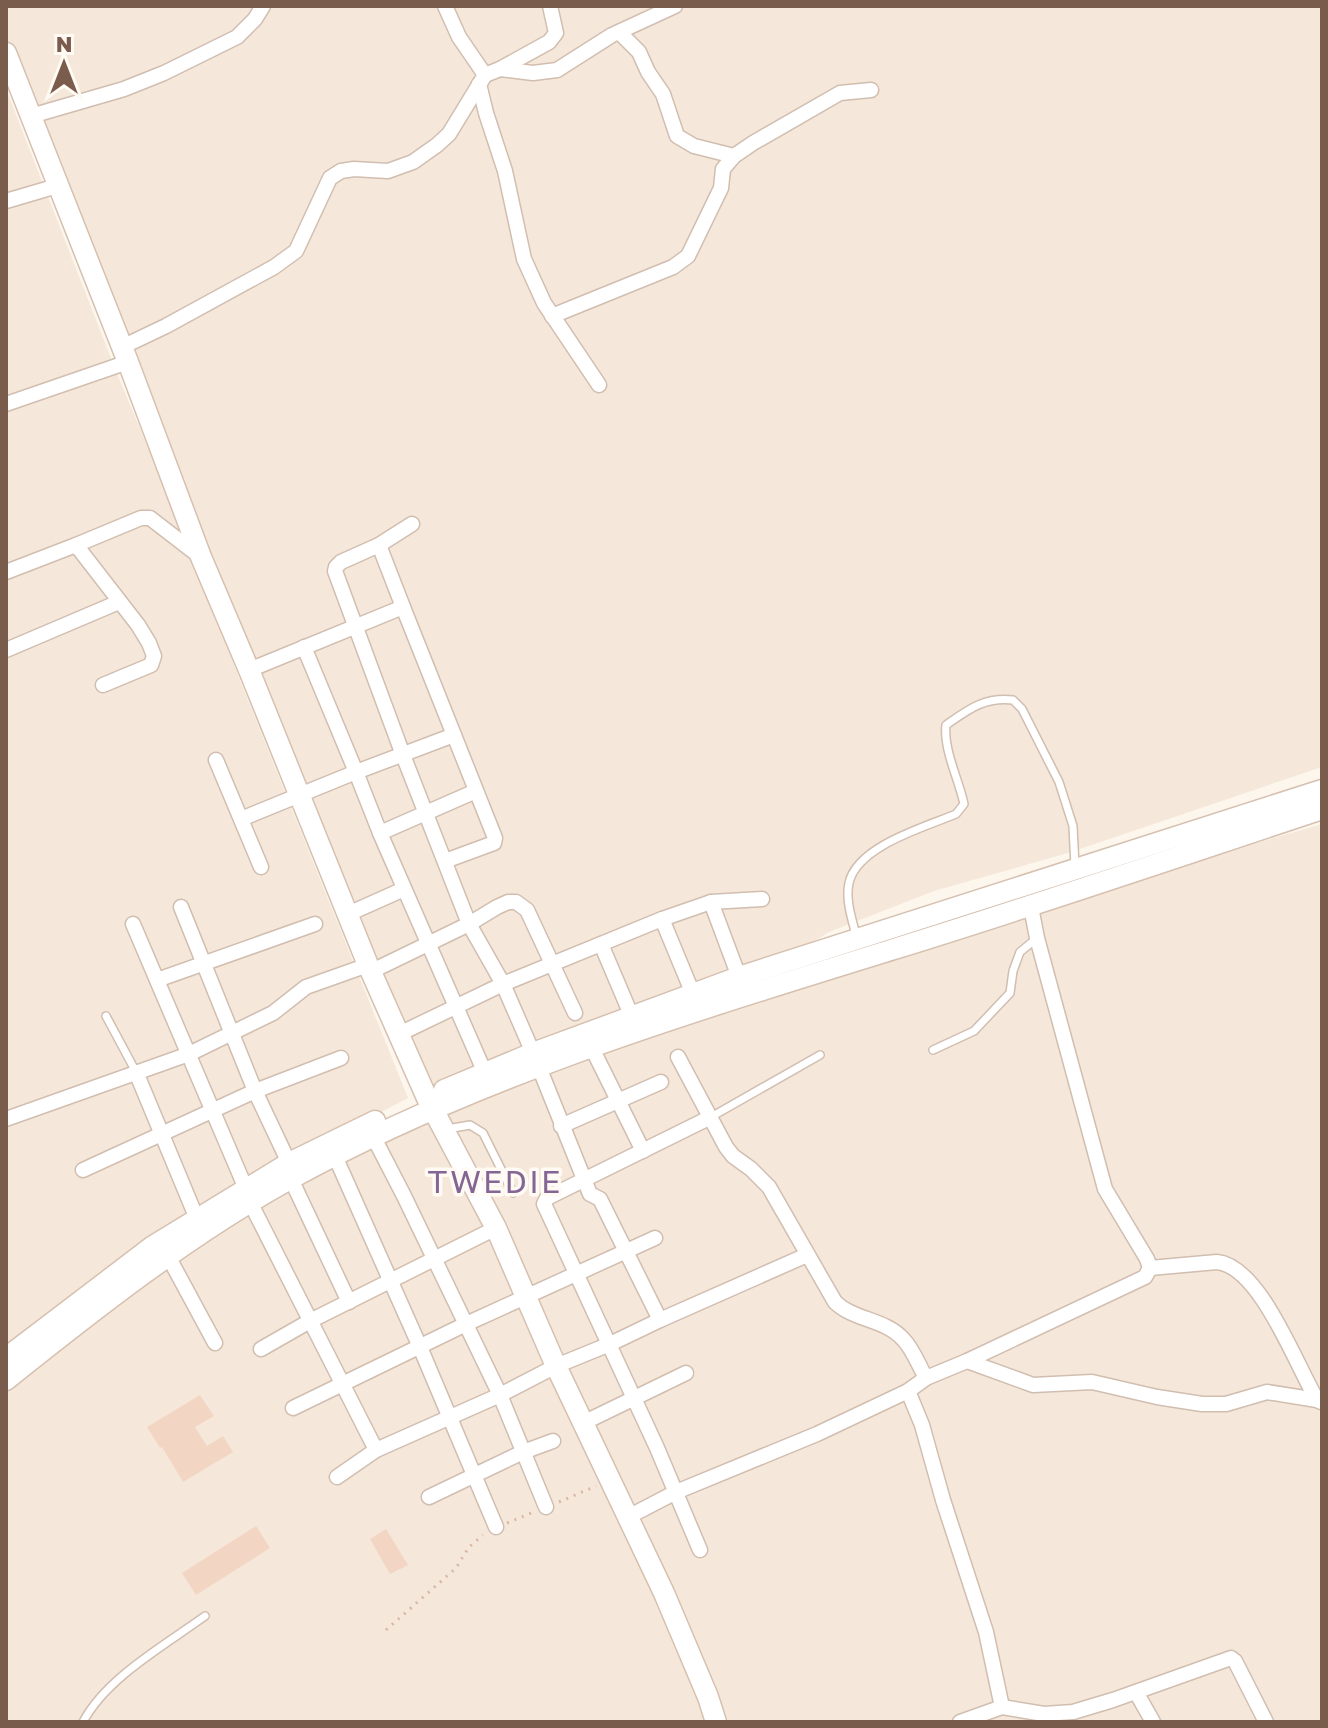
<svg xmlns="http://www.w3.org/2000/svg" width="1328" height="1728" font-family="'Golos Text',sans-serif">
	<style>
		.residential { fill: #f5e8da }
		.building { fill: #f3d5c3 }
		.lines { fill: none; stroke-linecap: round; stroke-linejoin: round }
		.lane-casing { stroke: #d1beb0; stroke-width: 10 }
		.street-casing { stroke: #d1beb0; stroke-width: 17 }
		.secondary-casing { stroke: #d6c0b0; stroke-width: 23 }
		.path { stroke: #d9b8a5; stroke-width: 3; stroke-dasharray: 2 6; stroke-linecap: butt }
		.lane { stroke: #fff; stroke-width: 7 }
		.street { stroke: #fff; stroke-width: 14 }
		.secondary { stroke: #fff; stroke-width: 20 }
		.labels { text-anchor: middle; stroke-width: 7; stroke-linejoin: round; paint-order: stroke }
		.quarter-label { font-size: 32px; letter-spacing: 2px; fill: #846695; stroke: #fffaf3 }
	</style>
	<rect width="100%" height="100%" fill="#fdf6ec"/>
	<g class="residential">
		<path d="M6 6H1322V767L1068 853 934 891 829 932 773 966 528 1050 426 1091 259 678 178 468 84 237 6 38Z"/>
		<path d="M6 89 118 376 160 476 242 685 408 1098 319 1145 6 1349Z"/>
		<path d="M1322 824V1722H6V1388L228 1218 335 1159 529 1074 1191 862Z"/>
	</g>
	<g class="building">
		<path d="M200 1395 214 1416 195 1427 207 1446 223 1436 233 1452 183 1482 162 1447 160 1448 147 1427Z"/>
		<path d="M256 1526 270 1548 196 1595 182 1573Z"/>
		<path d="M386 1529 408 1565 390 1574 370 1539Z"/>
	</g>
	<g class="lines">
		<defs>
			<g id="lane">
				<path d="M857 939C853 922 845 901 849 883 857 846 925 827 956 814L964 804C959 780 943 749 946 725 969 709 984 697 1013 700L1022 709 1059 782 1073 826 1075 867"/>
				<path d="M106 1016 136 1072"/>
				<path d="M933 1050 974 1031 1010 993 1013 971 1020 952 1037 938"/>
				<path d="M711 1117 820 1055"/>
				<path d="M447 1129 470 1125 483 1133 513 1193"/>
				<path d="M83 1722C106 1678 165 1645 205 1616"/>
			</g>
			<g id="street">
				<path d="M445 6 459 37 485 75"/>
				<path d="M619 32 639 52 648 72 663 94 677 136 694 146 734 156"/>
				<path d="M500 69 549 42 556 33 550 6"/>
				<path d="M479 84 486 113 505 171 524 259 544 303 599 385"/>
				<path d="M31 116 124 89 164 73 237 37 255 19 263 6"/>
				<path d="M6 201 57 186"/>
				<path d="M552 316 673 267 688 256 721 188 723 169 734 156 753 143 840 93 871 90"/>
				<path d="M122 347 166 326 274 267 296 251 330 178 341 171 354 169 388 171 413 162 437 145 449 134 485 75 500 69 533 73 557 70 612 35 675 6"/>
				<path d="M6 404 128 362"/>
				<path d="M412 524 379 545 341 562 336 567 335 571 403 755 469 924 503 984 533 1053"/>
				<path d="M76 545 138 625 149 643 154 656 151 665 103 685"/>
				<path d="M379 545 403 607"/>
				<path d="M6 572 76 545 141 518H150L198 555"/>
				<path d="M304 647 356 772 380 833 485 1073"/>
				<path d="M6 650 119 602"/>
				<path d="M249 670 403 607 495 838 494 843 445 861"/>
				<path d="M216 760 261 867"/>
				<path d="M241 819 356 772 454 735"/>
				<path d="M380 833 476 791"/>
				<path d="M711 902 739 977"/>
				<path d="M181 907 255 1091 289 1163"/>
				<path d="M1031 907 1037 938 1105 1189 1147 1259 1150 1268"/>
				<path d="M348 914 404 889"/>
				<path d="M662 919 693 994"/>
				<path d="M133 924 246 1189"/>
				<path d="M601 944 632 1017"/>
				<path d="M372 971 469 924 497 907 508 902H516L527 910 575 1013"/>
				<path d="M157 980 315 924"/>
				<path d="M399 1034 503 984 662 919 711 902 762 899"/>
				<path d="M591 1046 643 1151"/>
				<path d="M678 1057 726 1147 733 1156 751 1169 769 1187 835 1302C853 1320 885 1319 903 1339 913 1349 919 1366 926 1378"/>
				<path d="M539 1067 590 1194 600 1199 660 1320"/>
				<path d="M136 1072 197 1219"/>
				<path d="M6 1119 189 1054 273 1013 306 987 368 965"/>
				<path d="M561 1126 661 1082"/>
				<path d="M373 1136 404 1196 500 1395 546 1507"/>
				<path d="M335 1156 420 1347 496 1527"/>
				<path d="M83 1170 255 1091 341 1058"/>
				<path d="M291 1179 349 1302"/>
				<path d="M250 1202 376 1450"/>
				<path d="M168 1256 215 1343"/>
				<path d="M1150 1268 1217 1262C1260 1266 1296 1365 1317 1400L1321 1402"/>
				<path d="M261 1349 310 1321 496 1228"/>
				<path d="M967 1361 1033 1385 1092 1382 1157 1397 1202 1404H1226L1267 1392 1317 1400"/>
				<path d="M908 1391 922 1425 943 1500 986 1632 1002 1707"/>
				<path d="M293 1408 466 1324 655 1238"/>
				<path d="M583 1423 686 1373"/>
				<path d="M337 1477 376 1450 500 1395 556 1366 610 1344 660 1320 807 1255"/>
				<path d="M429 1497 523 1452 553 1441"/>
				<path d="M628 1517 676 1492 817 1434 908 1391 926 1378 967 1361 1145 1277 1150 1268"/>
				<path d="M700 1550 657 1448 544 1204 547 1198 709 1118"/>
				<path d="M1136 1692 1153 1722"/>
				<path d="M960 1722 1002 1707 1044 1714 1073 1712 1113 1700 1231 1658 1235 1661 1266 1722"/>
			</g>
			<g id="secondary">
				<path d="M6 53 128 362 201 557 249 670 368 965 427 1098 496 1228 556 1366 664 1593 708 1697 716 1722"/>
				<path d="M444 1090 533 1053 739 977 1322 790"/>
				<path d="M6 1358 153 1246 289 1163 375 1121"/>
				<path d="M6 1380C96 1308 189 1235 290 1179 480 1075 688 1013 894 949 1037 905 1180 856 1322 809"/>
			</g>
		</defs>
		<use href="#lane" class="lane-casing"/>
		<use href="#street" class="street-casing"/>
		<use href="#secondary" class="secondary-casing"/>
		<g class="path">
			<path d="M559 1502 596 1486"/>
			<path d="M507 1523 534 1512"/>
			<path d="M386 1630 456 1568 469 1547 483 1535"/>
		</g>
		<use href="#lane" class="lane"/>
		<use href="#street" class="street"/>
		<use href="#secondary" class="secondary"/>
	</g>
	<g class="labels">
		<g class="quarter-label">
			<text x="495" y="1193">TWEDIE</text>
		</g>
	</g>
	<rect width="1328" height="1728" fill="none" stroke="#7a5c4d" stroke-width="16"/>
	<g transform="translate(64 64)" stroke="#fffaf3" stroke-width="6" paint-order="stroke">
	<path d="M0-6L14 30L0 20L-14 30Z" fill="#7a5c4d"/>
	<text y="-12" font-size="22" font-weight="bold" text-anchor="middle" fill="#7a5c4d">N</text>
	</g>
</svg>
